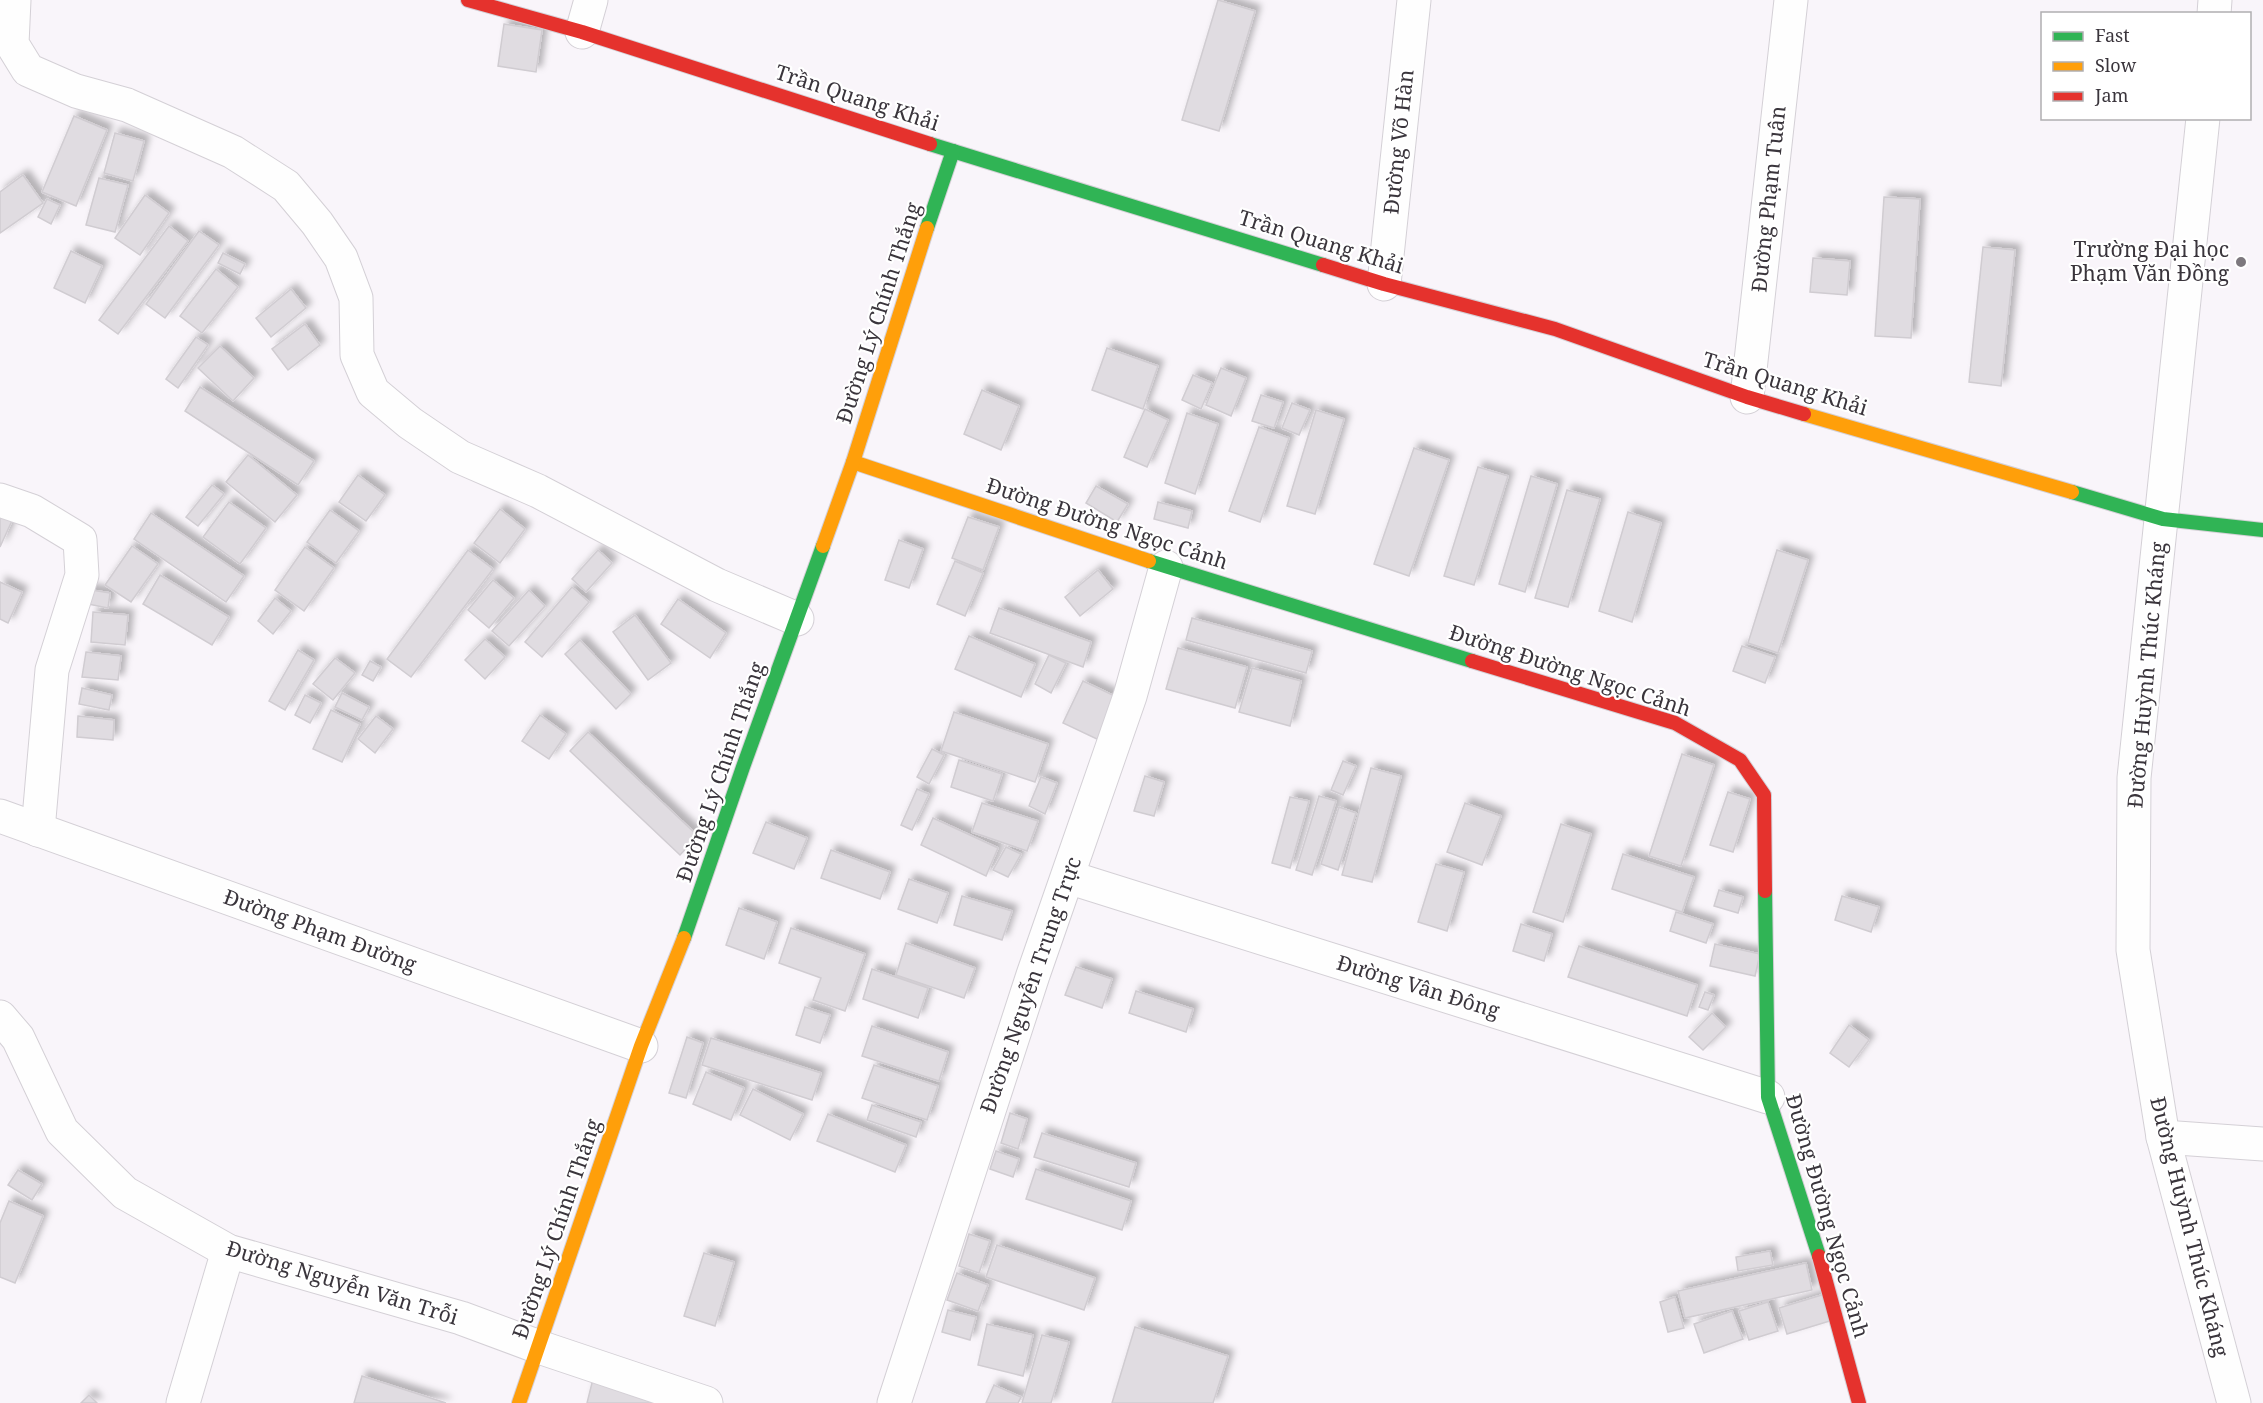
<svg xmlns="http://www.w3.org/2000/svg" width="2263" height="1403" font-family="'Noto Serif',serif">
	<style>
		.building { fill: #e0dce1; stroke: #d0ccd1; stroke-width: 1.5; filter: url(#shadow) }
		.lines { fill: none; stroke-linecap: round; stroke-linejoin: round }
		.street-casing { stroke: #d4d0d6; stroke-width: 35 }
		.fast-casing { stroke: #d4d0d6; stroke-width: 16 }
		.slow-casing { stroke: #d4d0d6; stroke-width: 16 }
		.jam-casing { stroke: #d4d0d6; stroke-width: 16 }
		.street { stroke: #fefefe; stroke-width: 33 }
		.fast { stroke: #30b455; stroke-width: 14 }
		.slow { stroke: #ff9f0a; stroke-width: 14 }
		.jam { stroke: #e5322d; stroke-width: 14 }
		.poi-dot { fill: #7d787e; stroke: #fff; stroke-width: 2 }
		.labels { text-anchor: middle; stroke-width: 4.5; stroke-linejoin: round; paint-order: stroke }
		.street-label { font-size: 21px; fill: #3a353c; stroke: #fff }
		.poi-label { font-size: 21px; fill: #3a353c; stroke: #fff; text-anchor: end }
	</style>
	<defs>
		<filter id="shadow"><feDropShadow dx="5.5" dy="-5.5" stdDeviation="3" flood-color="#0004"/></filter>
	</defs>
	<rect width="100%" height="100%" fill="#f9f5fa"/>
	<g class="building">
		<path d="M1218 0 1255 11 1219 131 1182 120Z"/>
		<path d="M504 24 542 30 536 72 498 66Z"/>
		<path d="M74 116 107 130 76 206 42 192Z"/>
		<path d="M115 133 144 141 133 181 104 173Z"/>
		<path d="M23 175 43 203 0 233V192Z"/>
		<path d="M99 178 128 185 115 232 86 225Z"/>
		<path d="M145 195 169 213 140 255 115 238Z"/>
		<path d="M1884 197 1920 199 1911 338 1875 336Z"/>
		<path d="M47 199 60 205 51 224 38 217Z"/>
		<path d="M169 226 188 241 118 334 99 320Z"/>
		<path d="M199 231 219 245 165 318 146 304Z"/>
		<path d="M1983 247 2015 250 2001 386 1969 382Z"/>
		<path d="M71 251 102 266 85 303 54 288Z"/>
		<path d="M223 253 245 264 240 274 218 263Z"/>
		<path d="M1813 258 1850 261 1847 295 1810 292Z"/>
		<path d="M216 269 238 287 202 333 180 316Z"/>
		<path d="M291 289 306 308 271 337 256 318Z"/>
		<path d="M305 324 320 345 288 370 272 349Z"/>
		<path d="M196 337 208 345 178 388 166 379Z"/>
		<path d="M220 346 254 378 233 401 198 368Z"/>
		<path d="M1107 348 1158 366 1143 409 1092 390Z"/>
		<path d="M1221 368 1246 378 1231 416 1206 405Z"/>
		<path d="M1193 375 1212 383 1201 409 1182 400Z"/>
		<path d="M200 387 314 461 298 485 185 411Z"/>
		<path d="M982 390 1019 406 1001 450 964 434Z"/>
		<path d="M1261 395 1283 402 1274 428 1252 421Z"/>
		<path d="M1292 403 1310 410 1299 435 1282 428Z"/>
		<path d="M1145 409 1168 420 1147 467 1124 457Z"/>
		<path d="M1316 410 1344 419 1315 514 1287 506Z"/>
		<path d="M1187 413 1218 424 1195 494 1165 483Z"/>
		<path d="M1259 427 1289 438 1260 522 1229 511Z"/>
		<path d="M1414 448 1449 460 1409 576 1374 564Z"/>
		<path d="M248 455 297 495 275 522 226 482Z"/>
		<path d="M1478 467 1508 476 1474 585 1444 576Z"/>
		<path d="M358 475 385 495 366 521 339 502Z"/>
		<path d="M1531 476 1557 484 1525 592 1499 584Z"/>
		<path d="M212 485 224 494 198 526 186 517Z"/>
		<path d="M1096 486 1128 504 1117 522 1086 503Z"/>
		<path d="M1567 490 1600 499 1568 607 1535 598Z"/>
		<path d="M229 502 266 528 240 564 203 537Z"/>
		<path d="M1158 502 1192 511 1188 528 1154 519Z"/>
		<path d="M0 508 15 514 0 547Z"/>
		<path d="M500 509 525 529 500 563 474 543Z"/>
		<path d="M330 510 359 531 336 563 307 542Z"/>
		<path d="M1628 512 1661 523 1632 622 1599 611Z"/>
		<path d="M151 513 244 576 226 602 134 539Z"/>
		<path d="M968 517 999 527 983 570 952 558Z"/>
		<path d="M899 540 923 549 909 588 885 580Z"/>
		<path d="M132 546 158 564 131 602 105 585Z"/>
		<path d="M305 547 334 568 304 611 275 590Z"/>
		<path d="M468 550 493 569 411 677 387 659Z"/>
		<path d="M598 550 612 563 586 592 572 579Z"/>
		<path d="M1777 550 1808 560 1778 653 1748 643Z"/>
		<path d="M955 561 983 573 965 616 937 604Z"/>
		<path d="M1098 570 1113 589 1080 616 1065 597Z"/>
		<path d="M160 575 229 617 212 645 143 604Z"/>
		<path d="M493 580 514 598 489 628 468 610Z"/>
		<path d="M0 582 22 592 8 623 0 619Z"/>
		<path d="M572 587 589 602 542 657 525 642Z"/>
		<path d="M85 589 110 593 108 608 83 603Z"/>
		<path d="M529 590 545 606 509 646 492 631Z"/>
		<path d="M275 598 291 611 273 634 258 621Z"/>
		<path d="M678 599 726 633 710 658 661 624Z"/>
		<path d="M999 608 1091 642 1083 667 990 633Z"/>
		<path d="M93 612 128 615 125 645 91 642Z"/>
		<path d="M635 615 671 663 648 680 613 632Z"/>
		<path d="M1192 618 1312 651 1306 673 1186 640Z"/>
		<path d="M969 636 1035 664 1021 697 955 669Z"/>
		<path d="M485 639 505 657 485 679 465 660Z"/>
		<path d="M580 640 631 694 616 709 565 654Z"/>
		<path d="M1742 646 1775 657 1765 683 1733 671Z"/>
		<path d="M1178 648 1247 667 1235 708 1166 689Z"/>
		<path d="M298 650 314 660 285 710 269 701Z"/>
		<path d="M86 652 121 656 118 680 82 677Z"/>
		<path d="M1049 655 1066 663 1051 693 1035 684Z"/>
		<path d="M335 658 355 673 333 700 313 684Z"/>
		<path d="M370 661 381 667 373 681 362 675Z"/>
		<path d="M1252 668 1301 681 1290 726 1239 712Z"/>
		<path d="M1083 681 1119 698 1099 740 1063 723Z"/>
		<path d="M82 688 112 695 109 710 79 704Z"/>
		<path d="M342 693 369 707 362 720 335 707Z"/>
		<path d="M305 695 321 703 310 723 295 715Z"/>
		<path d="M331 710 360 724 342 762 313 749Z"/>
		<path d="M954 712 1048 744 1035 782 941 751Z"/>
		<path d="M540 715 566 734 549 759 522 741Z"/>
		<path d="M78 716 114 720 113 740 77 737Z"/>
		<path d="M376 716 393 729 375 753 358 739Z"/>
		<path d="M588 732 698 836 680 855 570 751Z"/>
		<path d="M932 749 944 755 929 784 917 777Z"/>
		<path d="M1682 754 1714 765 1681 866 1649 856Z"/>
		<path d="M959 760 1002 774 993 801 951 787Z"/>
		<path d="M1343 761 1356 766 1343 795 1331 790Z"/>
		<path d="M1371 768 1401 776 1372 882 1342 875Z"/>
		<path d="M1145 776 1164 782 1154 816 1134 811Z"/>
		<path d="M1041 777 1057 783 1045 814 1029 806Z"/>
		<path d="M917 789 929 794 912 830 901 825Z"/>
		<path d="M1728 792 1750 799 1733 852 1710 845Z"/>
		<path d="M1319 796 1336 801 1312 875 1296 870Z"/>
		<path d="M1290 797 1309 801 1290 868 1272 863Z"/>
		<path d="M982 803 1038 821 1027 851 972 832Z"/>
		<path d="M1465 803 1501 816 1482 865 1447 852Z"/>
		<path d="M1339 807 1356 813 1338 870 1321 864Z"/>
		<path d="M933 818 998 848 986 876 921 845Z"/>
		<path d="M766 822 807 838 794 869 753 853Z"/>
		<path d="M1561 824 1591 834 1563 922 1533 912Z"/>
		<path d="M1006 847 1021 854 1008 877 993 870Z"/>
		<path d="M831 850 890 872 880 899 821 878Z"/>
		<path d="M1623 854 1694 877 1682 912 1612 889Z"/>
		<path d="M1436 864 1464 872 1447 931 1418 922Z"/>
		<path d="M909 879 948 893 937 923 898 909Z"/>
		<path d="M1719 890 1743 897 1738 913 1714 906Z"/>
		<path d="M962 896 1012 911 1002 940 954 925Z"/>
		<path d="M1842 896 1879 907 1871 932 1835 920Z"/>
		<path d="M739 908 777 922 764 959 726 945Z"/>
		<path d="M1676 912 1713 924 1706 943 1670 931Z"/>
		<path d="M1521 924 1552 934 1544 961 1513 951Z"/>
		<path d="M791 928 865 954 845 1011 813 1000 821 978 779 963Z"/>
		<path d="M906 943 975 968 964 998 896 975Z"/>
		<path d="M1715 944 1760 954 1755 976 1710 966Z"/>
		<path d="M1579 946 1697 985 1687 1016 1568 977Z"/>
		<path d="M1076 967 1112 979 1102 1008 1065 995Z"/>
		<path d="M872 969 928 988 918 1018 863 999Z"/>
		<path d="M1136 991 1193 1009 1186 1032 1129 1013Z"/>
		<path d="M1705 992 1714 995 1708 1010 1699 1007Z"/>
		<path d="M805 1007 830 1015 820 1043 796 1035Z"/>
		<path d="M1712 1013 1726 1027 1703 1050 1689 1037Z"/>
		<path d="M1849 1025 1869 1040 1849 1067 1830 1053Z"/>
		<path d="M872 1026 948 1052 939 1081 862 1056Z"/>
		<path d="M687 1037 703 1043 686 1098 669 1093Z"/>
		<path d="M711 1038 821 1073 812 1100 702 1065Z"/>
		<path d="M874 1065 938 1086 927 1120 862 1098Z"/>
		<path d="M706 1072 744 1088 731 1120 693 1104Z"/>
		<path d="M753 1089 803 1114 790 1140 740 1115Z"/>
		<path d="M872 1105 921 1122 916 1137 867 1120Z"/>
		<path d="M1010 1113 1027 1119 1018 1149 1001 1143Z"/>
		<path d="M828 1114 906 1145 895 1172 817 1141Z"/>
		<path d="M1042 1133 1136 1163 1129 1187 1034 1157Z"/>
		<path d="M996 1151 1019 1159 1013 1177 990 1169Z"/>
		<path d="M1036 1169 1131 1201 1122 1230 1026 1199Z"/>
		<path d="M18 1170 42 1184 32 1200 8 1185Z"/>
		<path d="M9 1201 43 1216 15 1283 0 1277V1223Z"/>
		<path d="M969 1234 990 1241 979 1273 959 1266Z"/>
		<path d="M997 1245 1095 1278 1084 1310 986 1277Z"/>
		<path d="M1770 1251 1773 1265 1738 1271 1736 1257Z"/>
		<path d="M704 1253 734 1262 715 1326 684 1316Z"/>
		<path d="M1806 1263 1812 1290 1685 1318 1678 1291Z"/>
		<path d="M957 1273 988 1285 978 1311 947 1300Z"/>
		<path d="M1825 1294 1833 1320 1787 1334 1779 1308Z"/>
		<path d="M1675 1297 1684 1328 1668 1332 1660 1302Z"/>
		<path d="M1768 1302 1778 1331 1749 1340 1739 1311Z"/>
		<path d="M948 1310 976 1317 970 1340 942 1332Z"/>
		<path d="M1732 1311 1743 1339 1704 1353 1694 1324Z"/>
		<path d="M987 1324 1033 1335 1023 1376 978 1365Z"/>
		<path d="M1135 1327 1228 1356 1213 1403H1112Z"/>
		<path d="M1042 1335 1069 1342 1051 1403H1022Z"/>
		<path d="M362 1376 446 1403H354Z"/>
		<path d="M593 1379 667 1403H587Z"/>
		<path d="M994 1385 1021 1397 1018 1403H986Z"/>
		<path d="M89 1395 97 1403H81Z"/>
	</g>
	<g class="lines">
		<defs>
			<g id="street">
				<path d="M14 0 12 44 28 70 76 91 127 105 233 152 286 186 317 223 341 258 356 298 357 355 373 392 410 423 460 457 538 491 717 585 797 619"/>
				<path d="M2214 14 2215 0"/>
				<path d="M582 32 591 0"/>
				<path d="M2203 118 2134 778 2133 950 2163 1137 2234 1403"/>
				<path d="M1384 284 1414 0"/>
				<path d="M1747 397 1791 0"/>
				<path d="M0 500 32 511 80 540 82 575 52 670 38 830"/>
				<path d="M0 816 641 1046"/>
				<path d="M1068 877 1768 1097"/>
				<path d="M0 1017 18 1038 62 1131 125 1193 228 1251 461 1318 539 1347 706 1403"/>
				<path d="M2163 1137 2263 1144"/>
				<path d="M183 1403 228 1251"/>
				<path d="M894 1403 1033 975 1130 696 1166 567"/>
			</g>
			<g id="fast">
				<path d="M930 144 1323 265"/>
				<path d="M927 228 953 151"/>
				<path d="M2072 492 2163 519 2263 530"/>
				<path d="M1149 561 1472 661"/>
				<path d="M1765 891 1768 1097 1819 1256"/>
				<path d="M684 938 743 767 823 546"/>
			</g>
			<g id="slow">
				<path d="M1804 414 2072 492"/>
				<path d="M853 462 1149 561"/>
				<path d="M823 546 853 462 927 228"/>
				<path d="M519 1403 641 1046 684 938"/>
			</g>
			<g id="jam">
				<path d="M468 0 582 32 930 144"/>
				<path d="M1323 265 1384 284 1555 329 1747 397 1804 414"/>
				<path d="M1472 661 1675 723 1740 760 1764 795 1765 891"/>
				<path d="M1819 1256 1859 1403"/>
			</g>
		</defs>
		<use href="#street" class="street-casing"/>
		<use href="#fast" class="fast-casing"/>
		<use href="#slow" class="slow-casing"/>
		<use href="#jam" class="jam-casing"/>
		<use href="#street" class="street"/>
		<use href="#fast" class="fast"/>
		<use href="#slow" class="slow"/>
		<use href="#jam" class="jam"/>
	</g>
	<circle class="poi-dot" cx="2241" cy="262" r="6"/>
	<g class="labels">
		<g class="street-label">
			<text transform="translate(857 98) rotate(18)" y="7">Trần Quang Khải</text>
			<text transform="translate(1399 142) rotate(-84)" y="7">Đường Võ Hàn</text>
			<text transform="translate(1769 199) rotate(-84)" y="7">Đường Phạm Tuân</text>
			<text transform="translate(1321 242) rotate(17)" y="7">Trần Quang Khải</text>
			<text transform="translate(879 313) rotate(-72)" y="7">Đường Lý Chính Thắng</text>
			<text transform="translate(1785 384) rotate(17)" y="7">Trần Quang Khải</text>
			<text transform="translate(1107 524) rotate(18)" y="7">Đường Đường Ngọc Cảnh</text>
			<text transform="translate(1570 671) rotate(18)" y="7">Đường Đường Ngọc Cảnh</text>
			<text transform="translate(2147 675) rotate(-85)" y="7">Đường Huỳnh Thúc Kháng</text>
			<text transform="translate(721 772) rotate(-71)" y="7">Đường Lý Chính Thắng</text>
			<text transform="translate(320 931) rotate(20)" y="7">Đường Phạm Đường</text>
			<text transform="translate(1031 985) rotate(-71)" y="7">Đường Nguyễn Trung Trực</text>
			<text transform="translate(1418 987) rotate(17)" y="7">Đường Vân Đông</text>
			<text transform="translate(1827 1216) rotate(74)" y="7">Đường Đường Ngọc Cảnh</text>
			<text transform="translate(2189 1227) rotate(76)" y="7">Đường Huỳnh Thúc Kháng</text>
			<text transform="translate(557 1229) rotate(-71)" y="7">Đường Lý Chính Thắng</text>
			<text transform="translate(342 1283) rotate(17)" y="7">Đường Nguyễn Văn Trỗi</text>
		</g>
		<g class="poi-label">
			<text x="2229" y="257">Trường Đại học<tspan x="2229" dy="24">Phạm Văn Đồng</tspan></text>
		</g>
	</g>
	<rect x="2041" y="12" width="210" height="108" fill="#ffffff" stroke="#b0aeb1" stroke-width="1.5"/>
	<rect x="2053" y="32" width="30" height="9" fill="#30b455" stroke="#b0aeb1" stroke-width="1.5"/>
	<text x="2095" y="42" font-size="18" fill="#3a353c">Fast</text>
	<rect x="2053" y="62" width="30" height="9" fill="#ff9f0a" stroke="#b0aeb1" stroke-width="1.5"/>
	<text x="2095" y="72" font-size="18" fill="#3a353c">Slow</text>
	<rect x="2053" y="92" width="30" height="9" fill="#e5322d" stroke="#b0aeb1" stroke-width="1.5"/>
	<text x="2095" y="102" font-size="18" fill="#3a353c">Jam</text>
</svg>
